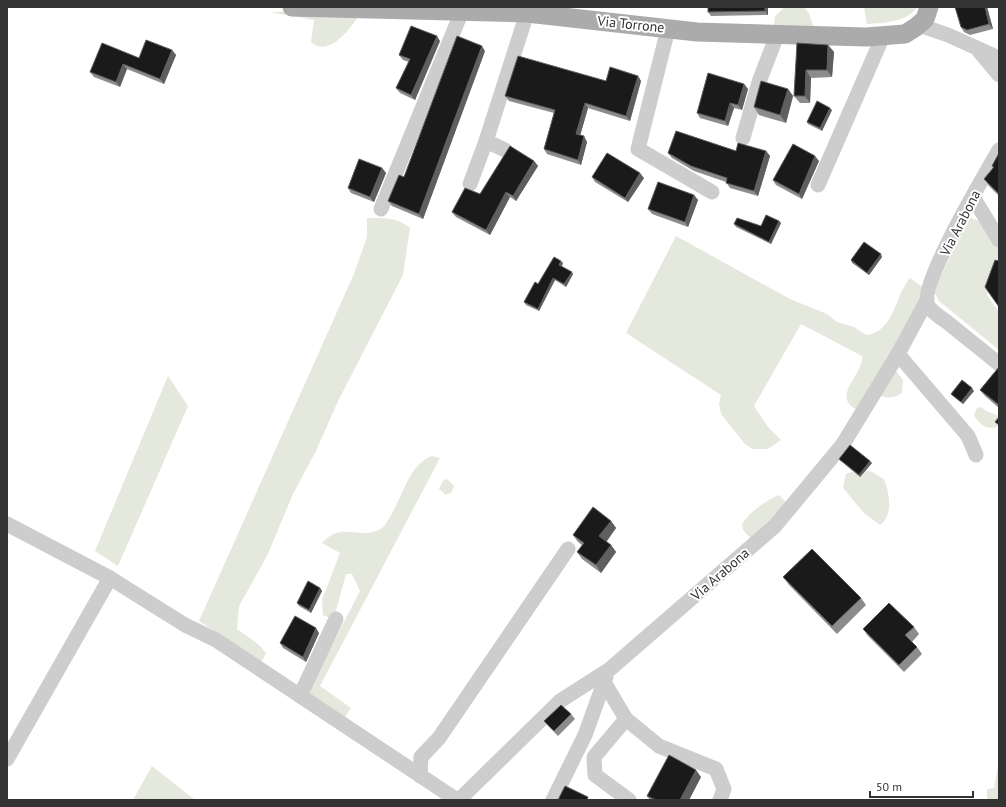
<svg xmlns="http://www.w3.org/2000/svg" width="1006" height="807" font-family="'PT Sans',sans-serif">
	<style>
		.green { fill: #e5e8dd }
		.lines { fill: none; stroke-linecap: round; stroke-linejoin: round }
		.minor { stroke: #cdcdcd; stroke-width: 15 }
		.major { stroke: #ababab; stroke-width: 19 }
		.wall { fill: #8c8c8c }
		.shaded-wall { fill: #5f5f5f }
		.building { fill: #1a1a1a; stroke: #5f5f5f }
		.labels { text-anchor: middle; stroke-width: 4; stroke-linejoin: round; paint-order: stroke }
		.street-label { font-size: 14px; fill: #333; stroke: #fff }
	</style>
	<rect width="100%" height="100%" fill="#fff"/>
	<g class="green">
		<path d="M785 7H804L809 13 814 29 777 27 774 25 775 16Z"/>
		<path d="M864 7H917C908 22 884 23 867 24Z"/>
		<path d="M362 11C353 25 330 59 311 42L314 20 269 12Z"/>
		<path d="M969 217 989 225 999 242V263L987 295 999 312V350L939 301 935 293 937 284Z"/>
		<path d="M367 218C383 218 397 217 410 228L403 275 338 401 316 451 293 494 267 556 239 606 237 629 259 645 266 653 261 663 199 621 353 276 367 237Z"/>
		<path d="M676 236 790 299 827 314 837 322 854 327 866 335C895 331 894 297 910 278L924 288 893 367 903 380 902 393C893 399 887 398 877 395L856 409C831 396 864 374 862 356L801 324 754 406 768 427 781 440 768 449H752L745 444 721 414 719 404 721 395 626 333Z"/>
		<path d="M168 376 188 406 118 566 95 551Z"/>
		<path d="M981 407 986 411 999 416V425C990 433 978 424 974 415L977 408Z"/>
		<path d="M432 456 440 458 320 686 351 708 344 719 313 699 308 691 360 591 352 574H346L335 614 330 618 323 615 322 600 340 553 322 543C343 520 361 542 382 528 386 525 388 520 391 515 403 496 409 464 432 456Z"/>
		<path d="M860 469 872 472 884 479C889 493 894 515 880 525L864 513 843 488 846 474Z"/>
		<path d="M447 479 454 486 452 492 446 495 439 489 443 481Z"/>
		<path d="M779 495 788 504 751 539 743 530 742 524C751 511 765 501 779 495Z"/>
		<path d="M999 760V800H987V789L994 788Z"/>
		<path d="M152 766 195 800H133Z"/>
	</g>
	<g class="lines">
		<g class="minor">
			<path d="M919 25 948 35 999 58"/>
			<path d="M668 29 638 149 712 192"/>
			<path d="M979 51 999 75"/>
			<path d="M743 138 759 82 777 35"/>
			<path d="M486 141 505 150"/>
			<path d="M999 150C986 173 918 286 928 306 932 312 941 318 947 322 964 336 982 350 999 364"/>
			<path d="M470 184 486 141 527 13"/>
			<path d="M818 185 883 36"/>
			<path d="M973 197 999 240"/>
			<path d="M381 209 462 11"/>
			<path d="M898 354 968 436 976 455"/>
			<path d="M7 524 110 578 185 625 216 640 457 800"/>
			<path d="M604 682 626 719 659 746 716 769 724 789 720 800"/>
			<path d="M300 696 336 619"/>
			<path d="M626 719 594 757 595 775 629 800"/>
			<path d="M7 759 110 578"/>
			<path d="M420 776 421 757 439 738 568 549"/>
			<path d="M459 800 560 701 610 669 775 526 843 444 898 354 927 300"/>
			<path d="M553 800 585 735 606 677"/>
		</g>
		<path class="major" d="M292 7 527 13 697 32 866 37 905 34 916 27 925 19 929 7"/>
	</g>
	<g class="wall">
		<path d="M768 7V15L711 16 708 12Z"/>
		<path d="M987 7 993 29 970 35 964 32 961 27Z"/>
		<path d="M440 41 415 100 400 93 396 88 409 62 403 60 399 55Z"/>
		<path d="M797 43 828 45 834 52 832 77 811 78 810 103H800L794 96Z"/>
		<path d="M172 50 176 55 164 84 127 69 120 87 94 77 90 72 139 58Z"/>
		<path d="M485 51 423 219 392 206 388 201Z"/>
		<path d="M638 76 641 81 630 121 588 108 580 136 587 142 581 165 547 154 544 149 554 113 509 101 505 96 606 81Z"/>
		<path d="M744 84 748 89 742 110 734 108 728 126 700 118 697 113Z"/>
		<path d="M788 89 793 96 786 123 759 115 754 107Z"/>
		<path d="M832 110 822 131 808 124 807 122Z"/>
		<path d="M736 151H766L770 156 758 196 730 188 726 182 694 171 672 158 668 153Z"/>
		<path d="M999 153V196L989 186 984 179 993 168 992 166Z"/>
		<path d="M534 161 538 166 516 201 510 197 490 235 456 217 452 212 480 194Z"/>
		<path d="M819 161 802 199 776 185 773 180Z"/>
		<path d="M382 168 386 173 374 202 351 193 348 188Z"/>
		<path d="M592 177 644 178 628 202 595 182Z"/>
		<path d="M694 195 698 200 688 227 652 214 648 209Z"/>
		<path d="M779 221 781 223 771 244 736 227 734 224 761 226Z"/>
		<path d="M882 257 869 275 852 263 851 260Z"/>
		<path d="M563 263 562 266 573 274 566 287 555 280 539 311 526 305 524 302 538 284Z"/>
		<path d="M999 367V408L985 396 980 390Z"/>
		<path d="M974 391 963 404 953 396 951 394Z"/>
		<path d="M839 459 872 463 860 477 841 461Z"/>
		<path d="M611 521 616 528 606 541 611 545 616 552 601 573 582 559 577 552 582 545 578 542 573 535Z"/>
		<path d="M783 577 861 598 866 605 837 634 789 585Z"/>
		<path d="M320 588 322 591 311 613 299 606 297 603Z"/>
		<path d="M914 627 919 634 912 642 917 647 922 654 904 672 868 636 863 629Z"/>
		<path d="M319 633 306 662 283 648 280 643Z"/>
		<path d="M571 714 575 719 558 736 548 726 544 721Z"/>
		<path d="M701 777 689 800H650L647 796Z"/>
	</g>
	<g class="shaded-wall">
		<path d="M765 7H768V15L765 11Z"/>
		<path d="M985 7H987L993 29 989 24Z"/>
		<path d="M437 36 440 41 415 100 411 95Z"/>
		<path d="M828 45 834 52 832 77 827 70Z"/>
		<path d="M482 46 485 51 423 219 419 214Z"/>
		<path d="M172 50 176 55 164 84 160 79Z"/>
		<path d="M123 64 127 69 120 87 116 82Z"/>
		<path d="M806 70 811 78 810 103 805 96Z"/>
		<path d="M638 76 641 81 630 121 626 116Z"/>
		<path d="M744 84 748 89 742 110 738 105Z"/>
		<path d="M788 89 793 96 786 123 780 115Z"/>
		<path d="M585 103 588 108 579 139 576 134Z"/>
		<path d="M730 103 734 108 728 126 725 121Z"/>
		<path d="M830 108 832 110 822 131 820 128Z"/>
		<path d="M584 136 587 142 581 165 578 160Z"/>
		<path d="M766 151 770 156 758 196 754 191Z"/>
		<path d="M815 156 819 161 802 199 799 194Z"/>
		<path d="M534 161 538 166 516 201 513 196Z"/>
		<path d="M382 168 386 173 374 202 370 197Z"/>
		<path d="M640 173 644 178 628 202 625 198Z"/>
		<path d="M506 192 510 197 490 235 486 230Z"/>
		<path d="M694 195 698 200 688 227 685 222Z"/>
		<path d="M779 221 781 223 771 244 769 242Z"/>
		<path d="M881 254 882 257 869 275 867 273Z"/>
		<path d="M561 261 563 263 561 267 559 265Z"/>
		<path d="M572 272 573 274 566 287 564 284Z"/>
		<path d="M553 278 555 280 539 311 538 309Z"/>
		<path d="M972 388 974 391 963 404 961 402Z"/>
		<path d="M870 461 872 463 860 477 859 475Z"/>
		<path d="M611 521 616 528 605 544 599 536Z"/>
		<path d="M611 545 616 552 601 573 596 565Z"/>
		<path d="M320 588 322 591 311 613 309 610Z"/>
		<path d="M316 628 319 633 306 662 303 657Z"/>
		<path d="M696 770 701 777 689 800H680Z"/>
	</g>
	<g class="building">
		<path d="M708 7H765V11L708 12Z"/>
		<path d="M955 7H985L989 24 967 30 961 27Z"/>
		<path d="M411 26 437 36 411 95 396 88 410 59 399 55Z"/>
		<path d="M457 36 482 46 419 214 388 201 399 175 404 177Z"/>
		<path d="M146 40 172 50 160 79 123 64 116 82 90 72 102 43 139 58Z"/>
		<path d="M797 43 828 45 827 70H806L805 96H794Z"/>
		<path d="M518 56 606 81 610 67 638 76 626 116 585 103 576 134 584 136 578 160 544 149 555 110 505 96Z"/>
		<path d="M708 73 744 84 738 105 730 103 725 121 697 113Z"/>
		<path d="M761 81 788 89 780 115 754 107Z"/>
		<path d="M817 101 830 108 820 128 807 122Z"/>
		<path d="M676 131 736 151 738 143 766 151 754 191 726 183 727 178 691 166 668 153Z"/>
		<path d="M793 144 815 156 799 194 773 180Z"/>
		<path d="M510 146 534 161 513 196 506 192 486 230 452 212 465 188 480 194Z"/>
		<path d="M607 153 640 173 625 198 592 177Z"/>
		<path d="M999 153V194L984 179 994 167 992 166Z"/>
		<path d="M359 159 382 168 370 197 348 188Z"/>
		<path d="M658 182 694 195 685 222 648 209Z"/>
		<path d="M766 215 779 221 769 242 734 224 737 218 761 226Z"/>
		<path d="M864 242 881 254 867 273 851 260Z"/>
		<path d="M554 257 561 261 559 265 572 272 564 284 553 278 538 309 524 302 535 282 538 284Z"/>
		<path d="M995 260 999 261V307L985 287Z"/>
		<path d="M999 367V405L980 390Z"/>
		<path d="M962 380 972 388 961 402 951 394Z"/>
		<path d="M999 417V425L995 422Z"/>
		<path d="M850 445 870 461 859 475 839 459Z"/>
		<path d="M593 507 611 521 599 536 611 545 596 565 577 552 584 543 573 535Z"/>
		<path d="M812 549 861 598 832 626 783 577Z"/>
		<path d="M308 581 320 588 309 610 297 603Z"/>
		<path d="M889 603 914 627 905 635 917 647 899 665 863 629Z"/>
		<path d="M295 616 316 628 303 657 280 643Z"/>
		<path d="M561 705 571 714 554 731 544 721Z"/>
		<path d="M669 755 696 770 680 800H656L647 796Z"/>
		<path d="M565 786 588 797 587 800H558Z"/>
	</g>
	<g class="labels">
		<g class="street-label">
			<text transform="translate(631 24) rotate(6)" y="5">Via Torrone</text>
			<text transform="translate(960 223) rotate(-63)" y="5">Via Arabona</text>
			<text transform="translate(720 574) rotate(-41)" y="5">Via Arabona</text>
		</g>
	</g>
	<rect width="1006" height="807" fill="none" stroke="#333333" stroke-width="16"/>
	<path d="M870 791v6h103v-6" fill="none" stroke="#333333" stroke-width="2"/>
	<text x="876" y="791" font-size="12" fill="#333333" stroke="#ffffff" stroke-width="3" paint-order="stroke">50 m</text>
</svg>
